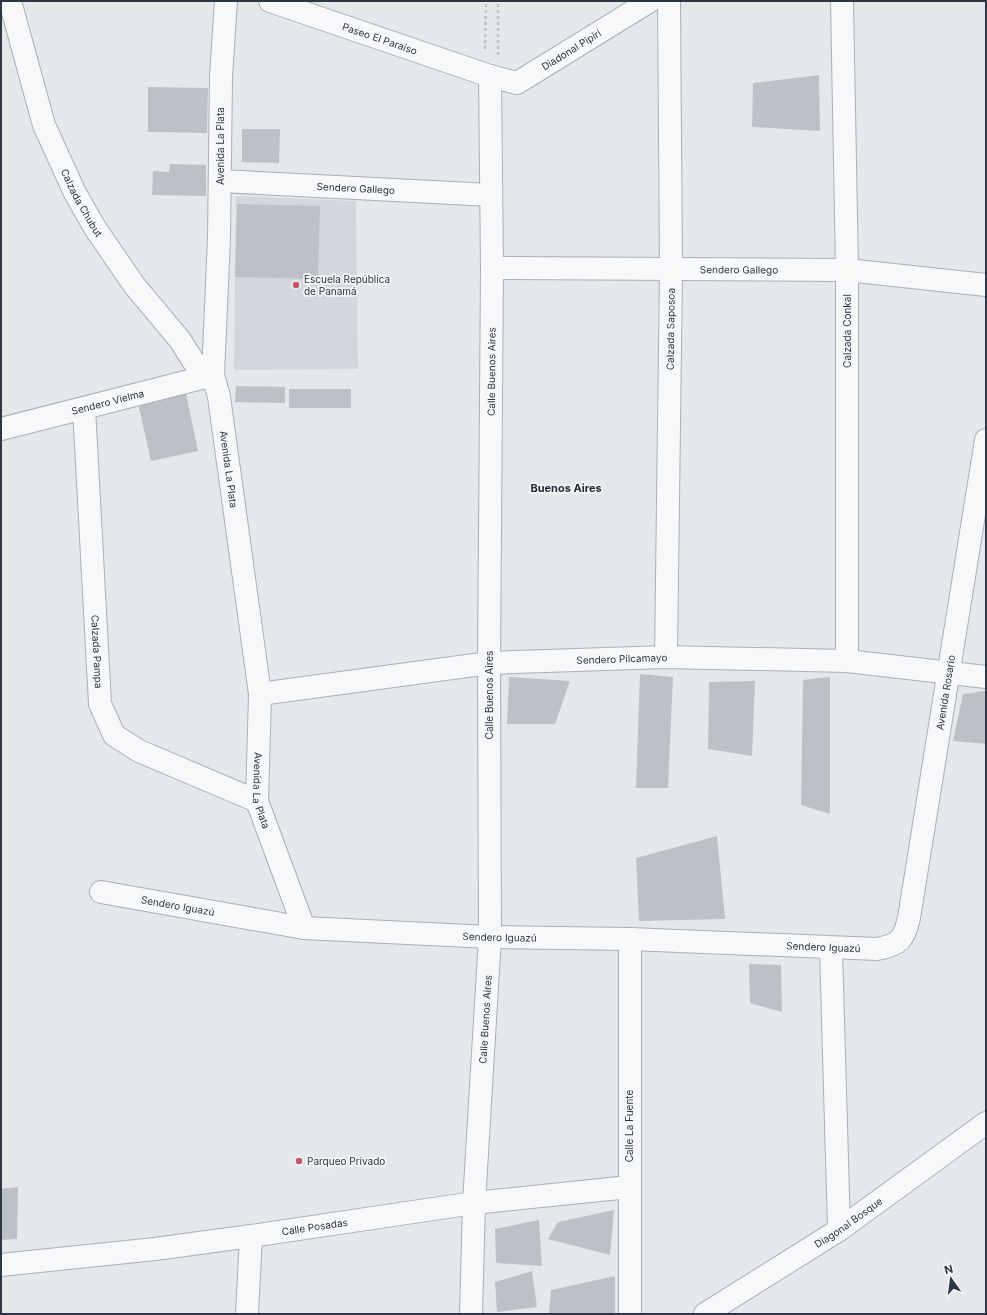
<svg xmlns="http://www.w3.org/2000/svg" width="987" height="1315" font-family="Inter,sans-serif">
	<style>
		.built { fill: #d3d7dd }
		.building { fill: #bcc1c8 }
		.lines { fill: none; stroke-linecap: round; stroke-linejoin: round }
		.street-casing { stroke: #aaafb5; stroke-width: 24 }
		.path { stroke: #bec2c7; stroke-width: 2.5; stroke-dasharray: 3 3; stroke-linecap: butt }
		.street { stroke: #f7f8fa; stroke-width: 22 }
		.poi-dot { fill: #c5556b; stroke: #f4f6f9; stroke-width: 1.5 }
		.labels { text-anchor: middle; stroke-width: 3.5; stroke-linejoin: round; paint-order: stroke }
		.street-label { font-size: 10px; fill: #2d3643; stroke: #f4f6f9 }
		.poi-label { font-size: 10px; fill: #2d3643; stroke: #f4f6f9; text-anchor: start }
		.neighbourhood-label { font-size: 11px; font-weight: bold; fill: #1f2734; stroke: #f4f6f9 }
	</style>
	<rect width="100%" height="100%" fill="#e5e8eb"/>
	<path class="built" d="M236 196 356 201 358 369 234 370Z"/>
	<g class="building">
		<path d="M819 75 820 131 752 127 753 83Z"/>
		<path d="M148 87 208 88 207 133 148 132Z"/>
		<path d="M242 129H280L279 163 242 162Z"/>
		<path d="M170 164 206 165V196L152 195 153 171 169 172Z"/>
		<path d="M237 204 320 206 318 279 235 277Z"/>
		<path d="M236 386 285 387V403L235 402Z"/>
		<rect x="289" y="389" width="62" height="19"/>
		<path d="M186 393 198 451 151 461 138 403Z"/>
		<path d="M640 674 673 677 668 788H636Z"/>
		<path d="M509 677 570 681 555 724H507Z"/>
		<path d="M830 677V814L801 805 803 680Z"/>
		<path d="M755 681 752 756 708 749 709 682Z"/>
		<path d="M986 691V744L953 741 963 694Z"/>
		<path d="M717 836 725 919 639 921 636 858Z"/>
		<path d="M749 964 781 965 782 1012 750 1003Z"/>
		<path d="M18 1187 17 1239 1 1240V1189Z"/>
		<path d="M614 1210 610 1255 548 1239 558 1222Z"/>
		<path d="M539 1220 542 1266 496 1263 495 1229Z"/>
		<path d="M532 1271 537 1307 497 1312 495 1282Z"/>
		<path d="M615 1276V1314H549L551 1290Z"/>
	</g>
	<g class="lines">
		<defs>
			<g id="street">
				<path id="s1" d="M10 1 44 125 75 193 95 228 134 285 180 340 204 378"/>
				<path id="s2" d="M226 1 221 77 219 238 213 375 219 397 260 694 257 801 304 928"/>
				<path id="s3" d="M270 1 490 76 517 83 650 1"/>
				<path d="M842 1 847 270V661"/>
				<path id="s4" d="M220 181 491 195"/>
				<path id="s5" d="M492 268 847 270 986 285"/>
				<path id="s6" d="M84 408 100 704 114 735 139 751 257 801"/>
				<path id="s7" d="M1 429 213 375"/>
				<path id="s8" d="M666 657 671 269 669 1"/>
				<path id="s9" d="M260 694 489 663 666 657 847 661 986 677"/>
				<path id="s10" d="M101 892 304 928 490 937 630 939 877 949C899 945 904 940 909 918L986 440"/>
				<path d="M831 948 839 1230"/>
				<path id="s11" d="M1 1265 155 1249 251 1236 474 1203 629 1187"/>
				<path d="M247 1314 251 1236"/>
				<path id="s12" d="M471 1314 474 1203 490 937 489 663 492 268 490 76"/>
				<path d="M630 1314V939"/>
				<path id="s13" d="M705 1314 839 1230 986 1123"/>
			</g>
		</defs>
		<use href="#street" class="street-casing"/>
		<g class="path">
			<path d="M485 49 486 1"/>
			<path d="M498 55V1"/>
		</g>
		<use href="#street" class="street"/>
	</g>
	<g class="poi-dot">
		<circle cx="296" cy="285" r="4"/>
		<circle cx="299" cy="1161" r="4"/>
	</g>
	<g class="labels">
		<g class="street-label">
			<text dy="4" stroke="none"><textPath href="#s3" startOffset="116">Paseo El Paraíso</textPath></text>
			<text dy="4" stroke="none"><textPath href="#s3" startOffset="324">Diadonal Pipiri</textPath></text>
			<text transform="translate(220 146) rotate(-90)" y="4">Avenida La Plata</text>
			<text dy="4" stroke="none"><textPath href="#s4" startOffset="136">Sendero Gallego</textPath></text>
			<text dy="4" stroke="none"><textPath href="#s1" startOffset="215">Calzada Chubut</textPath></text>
			<text dy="4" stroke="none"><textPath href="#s5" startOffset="247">Sendero Gallego</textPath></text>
			<text dy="4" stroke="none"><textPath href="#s8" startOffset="328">Calzada Saposoa</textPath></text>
			<text transform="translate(847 331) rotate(-90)" y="4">Calzada Conkal</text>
			<text dy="4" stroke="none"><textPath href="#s12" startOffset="943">Calle Buenos Aires</textPath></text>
			<text dy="4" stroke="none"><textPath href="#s7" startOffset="110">Sendero Vielma</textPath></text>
			<text dy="4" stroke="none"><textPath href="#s2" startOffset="470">Avenida La Plata</textPath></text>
			<text dy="4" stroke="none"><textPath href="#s6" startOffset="244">Calzada Pampa</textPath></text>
			<text dy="4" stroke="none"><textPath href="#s9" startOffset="364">Sendero Pilcamayo</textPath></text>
			<text dy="4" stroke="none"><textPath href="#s10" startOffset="1057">Avenida Rosario</textPath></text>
			<text transform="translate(489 695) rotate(-90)" y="4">Calle Buenos Aires</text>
			<text dy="4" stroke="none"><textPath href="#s2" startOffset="794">Avenida La Plata</textPath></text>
			<text dy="4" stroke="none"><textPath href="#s10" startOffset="78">Sendero Iguazú</textPath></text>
			<text dy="4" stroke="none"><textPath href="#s10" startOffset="402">Sendero Iguazú</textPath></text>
			<text dy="4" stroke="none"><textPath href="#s10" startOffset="726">Sendero Iguazú</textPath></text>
			<text dy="4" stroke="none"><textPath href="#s12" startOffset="295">Calle Buenos Aires</textPath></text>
			<text transform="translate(629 1126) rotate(-90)" y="4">Calle La Fuente</text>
			<text dy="4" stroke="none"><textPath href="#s13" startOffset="170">Diagonal Bosque</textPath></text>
			<text dy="4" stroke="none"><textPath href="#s11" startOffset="316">Calle Posadas</textPath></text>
		</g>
		<g class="poi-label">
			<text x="304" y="283">Escuela República<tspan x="304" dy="12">de Panamá</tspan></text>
			<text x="307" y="1165">Parqueo Privado</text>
		</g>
		<g class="neighbourhood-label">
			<text x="566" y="492">Buenos Aires</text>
		</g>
	</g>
	<rect width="987" height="1315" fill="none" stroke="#2d3643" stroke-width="4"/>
	<g transform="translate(951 1279) rotate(346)" stroke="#f4f6f9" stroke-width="3" paint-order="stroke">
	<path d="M0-3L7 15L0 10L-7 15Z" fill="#2d3643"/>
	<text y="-6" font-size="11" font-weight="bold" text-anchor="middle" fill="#2d3643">N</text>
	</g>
</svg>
